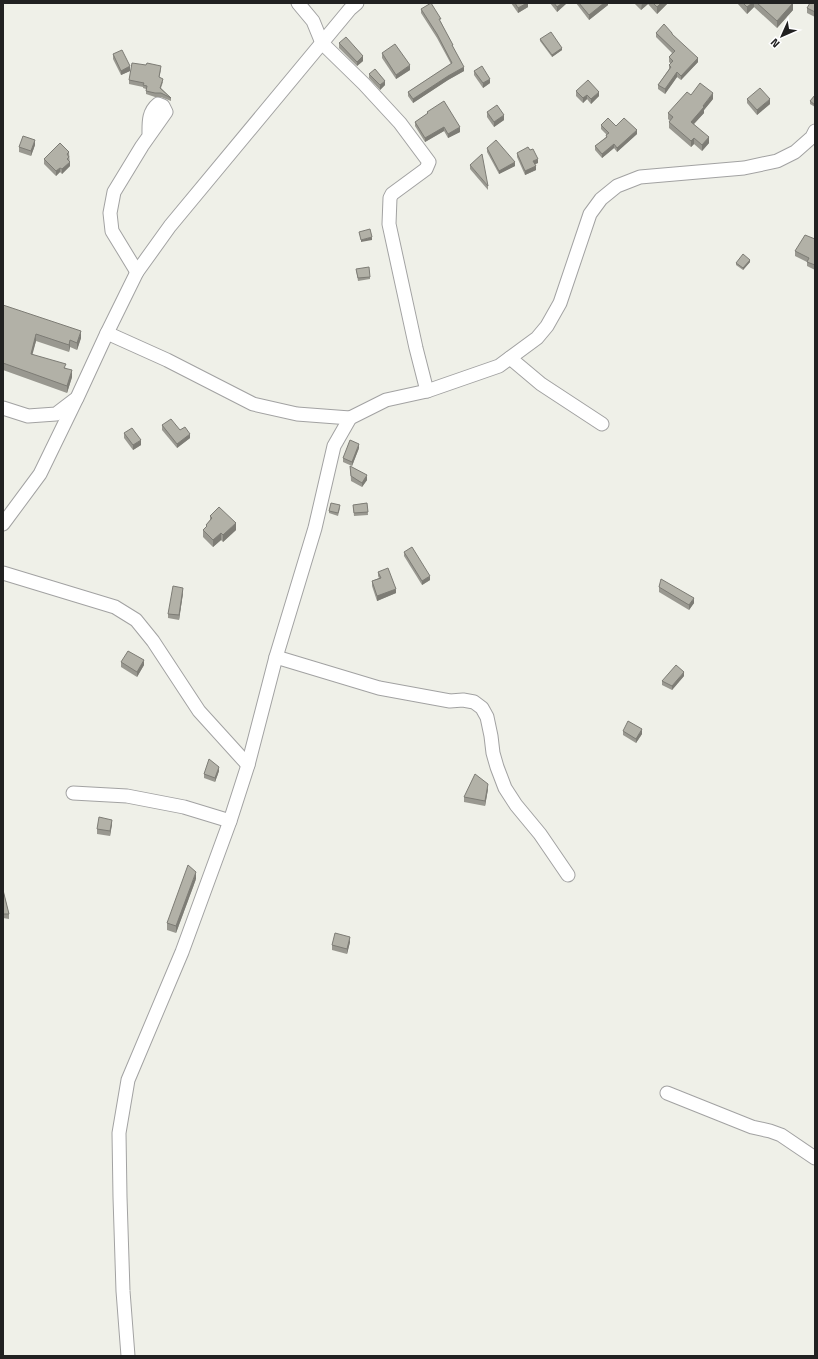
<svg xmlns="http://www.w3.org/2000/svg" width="818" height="1359" font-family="'Titillium Web',sans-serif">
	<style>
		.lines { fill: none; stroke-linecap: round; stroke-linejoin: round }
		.minor-casing { stroke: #a2a2a2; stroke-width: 15 }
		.minor { stroke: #fff; stroke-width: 13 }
		.wall { fill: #999890 }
		.shaded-wall { fill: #7d7c75 }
		.building { fill: #b2b1a7; stroke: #7d7c75 }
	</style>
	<rect width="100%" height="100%" fill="#eff0e8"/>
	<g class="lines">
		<defs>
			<g id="minor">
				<path d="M298 3 313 21 322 43 364 84 400 123 429 162 426 169 392 194 390 198 389 224 416 348 427 391"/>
				<path d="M137 272 112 231 110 213 114 192 142 146 166 112 163 106 158 104C148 112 149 123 149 135"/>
				<path d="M107 333 167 360 253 404 297 414 350 418"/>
				<path d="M510 358 541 384 602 424"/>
				<path d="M3 408 28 416 56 414 77 398 107 333 137 272 170 226 350 9 357 3"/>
				<path d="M3 524 40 474 76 400"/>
				<path d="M3 573 115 607 136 620 153 641 199 711 248 765"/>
				<path d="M276 657 379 688 450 701 463 700 474 702 482 708 487 717 491 736 493 753 497 767 505 788 516 805 540 834 568 875"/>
				<path d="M73 793 127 796 184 807 230 821"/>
				<path d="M667 1093 752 1127 770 1131 781 1135 815 1158"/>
				<path d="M128 1356 123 1291 120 1197 119 1133 128 1080 182 952 230 821 248 765 276 657 315 528 334 446 350 418 386 400 427 391 499 366 537 338 547 326 560 303 590 214 601 199 617 186 640 177 744 168 777 161 795 152 812 137 815 131"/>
			</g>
		</defs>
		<use href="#minor" class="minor-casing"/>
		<use href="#minor" class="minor"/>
	</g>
	<g class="wall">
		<path d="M511 3H528V7L518 13Z"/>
		<path d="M550 3H567L557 12Z"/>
		<path d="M576 3H608V5L589 20Z"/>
		<path d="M634 3H668L657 14 648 4 641 10Z"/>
		<path d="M737 3H793V10L777 28 754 7 747 14Z"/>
		<path d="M815 3V17L807 13V8Z"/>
		<path d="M421 9 441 22 464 71 448 80 413 103 408 96V92L451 64 437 38 421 13Z"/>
		<path d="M656 33 672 34 698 62 681 80 677 77 665 94 658 89V85L669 69V65L671 64 669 62V57L672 53 656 37Z"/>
		<path d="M540 39 562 50 552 57 540 41Z"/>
		<path d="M339 43 363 61 357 66 339 48Z"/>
		<path d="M382 53 410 70 396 79 382 58Z"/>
		<path d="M113 54 130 71 121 75 113 59Z"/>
		<path d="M161 70 159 78 163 82 161 88 171 98V101L161 97H155L146 94V89L143 88V87L129 84V80Z"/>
		<path d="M474 71 490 83 483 88 474 75Z"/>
		<path d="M369 74 385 85 380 90 369 78Z"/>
		<path d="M576 91 599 96 591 104 587 99 583 103 576 96Z"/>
		<path d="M815 95V107L810 104V101Z"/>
		<path d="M713 99 704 110V113L694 124 709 143 702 151 694 144 691 147 669 128V122L670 121 668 119V113Z"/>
		<path d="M747 99 770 104 757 115 747 103Z"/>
		<path d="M427 112 460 132 448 138 444 131 425 142 415 126V122L427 114Z"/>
		<path d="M487 112 504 120 494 127 487 117Z"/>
		<path d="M601 125 616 126 637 134 617 152 614 148 602 158 595 150V146L606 137 607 135 601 129Z"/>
		<path d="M35 145 31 156 19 152V147Z"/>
		<path d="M487 148 515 166 499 174 487 152Z"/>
		<path d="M69 152 70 166 62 174 60 172 56 176 44 164V159Z"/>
		<path d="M517 153 538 163 535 164 536 170 525 175 517 157Z"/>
		<path d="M470 165 488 186V190L470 169Z"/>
		<path d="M815 239V270L807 266V262L795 256V251Z"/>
		<path d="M750 262 743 270 736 265V263Z"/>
		<path d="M356 269 370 277V279L358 281Z"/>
		<path d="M3 305 81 338 77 350 70 347 69 352 36 341 32 354 66 368 72 377 67 393 3 370Z"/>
		<path d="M162 425 180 430 190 438 177 448 162 430Z"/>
		<path d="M124 433 141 445 133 450 124 438Z"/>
		<path d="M359 448 352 466 343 462V458Z"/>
		<path d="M350 466 367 480 362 487 351 481Z"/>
		<path d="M367 503 368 515 354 516 353 505Z"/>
		<path d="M340 508 338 516 329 513V511Z"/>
		<path d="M210 516 236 530 223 542 221 540 213 547 203 537V530L206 528V525L210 520Z"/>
		<path d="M404 552 430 580 422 585 404 556Z"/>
		<path d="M378 572 396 593 377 601 372 586V581L379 578 378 576Z"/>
		<path d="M659 587 694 603 689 610 659 592Z"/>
		<path d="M183 593 179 620 168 618V614Z"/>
		<path d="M121 662 144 665 137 677 121 667Z"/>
		<path d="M684 676 672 690 662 685V681Z"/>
		<path d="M623 731 642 734 636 743 623 735Z"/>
		<path d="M219 771 215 782 204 778V774Z"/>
		<path d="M488 789 485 806 464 802V797Z"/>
		<path d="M112 824 110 836 97 834V829Z"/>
		<path d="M196 879 176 933 167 930V923Z"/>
		<path d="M3 890 9 914V919L3 918Z"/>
		<path d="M350 942 347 954 332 950V945Z"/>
	</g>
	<g class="shaded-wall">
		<path d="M527 3H528V7L518 13V8Z"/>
		<path d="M562 3H567L557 12V7Z"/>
		<path d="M604 3H608V5L589 20V15Z"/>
		<path d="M642 3H648V4L641 10Z"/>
		<path d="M661 3H668L657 14V7Z"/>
		<path d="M752 3H754V7L747 14V7Z"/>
		<path d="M793 3V10L777 28V21Z"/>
		<path d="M562 48V50L552 57V55Z"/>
		<path d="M363 56V61L357 66V62Z"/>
		<path d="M698 58V62L681 80V76Z"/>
		<path d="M410 65V70L396 79V75Z"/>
		<path d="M130 66V71L121 75V71Z"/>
		<path d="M464 67V71L448 80 413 103V99L448 76Z"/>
		<path d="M677 72V77L665 94V89Z"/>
		<path d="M490 79V83L483 88V83Z"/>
		<path d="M385 81V85L380 90V85Z"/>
		<path d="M599 92V96L591 104V99Z"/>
		<path d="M713 93V99L704 110V113L691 127V122Z"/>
		<path d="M587 95V99L583 103V98Z"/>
		<path d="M770 99V104L757 115V110Z"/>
		<path d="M504 115V120L494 127V122Z"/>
		<path d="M444 127V131L425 142V138Z"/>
		<path d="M460 127V132L448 138V134Z"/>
		<path d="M637 130V134L617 152V148Z"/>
		<path d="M709 137V143L702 151V145Z"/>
		<path d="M694 138V144L691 147V141Z"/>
		<path d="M35 140V145L31 156V151Z"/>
		<path d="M614 144V148L602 158V154Z"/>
		<path d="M538 159V163L533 165V161Z"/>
		<path d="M70 162V166L62 174V169Z"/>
		<path d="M515 162V166L499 174V171Z"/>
		<path d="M536 166V170L525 175V171Z"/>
		<path d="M60 168V172L56 176V171Z"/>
		<path d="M372 237V240L361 242V240Z"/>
		<path d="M750 260V262L743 270V268Z"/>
		<path d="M81 331V338L77 350V343Z"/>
		<path d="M36 334V341L31 360V354Z"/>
		<path d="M70 340V347L69 352V345Z"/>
		<path d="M72 370V377L67 393V386Z"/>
		<path d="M190 434V438L177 448V444Z"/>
		<path d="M141 440V445L133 450V445Z"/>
		<path d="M359 444V448L352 466V462Z"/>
		<path d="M367 475V480L362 487V483Z"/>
		<path d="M236 523V530L223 542V535Z"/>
		<path d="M221 533V540L213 547V540Z"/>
		<path d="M430 576V580L422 585V581Z"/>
		<path d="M183 588V593L179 620V615Z"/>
		<path d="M396 589V593L377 601V596Z"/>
		<path d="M694 598V603L689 610V605Z"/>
		<path d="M144 660V665L137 677V672Z"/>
		<path d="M684 672V676L672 690V686Z"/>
		<path d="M642 729V734L636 743V739Z"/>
		<path d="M219 767V771L215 782V778Z"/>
		<path d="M488 784V789L485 806V801Z"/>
		<path d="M112 820V824L110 836V831Z"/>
		<path d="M196 872V879L176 933V926Z"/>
		<path d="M350 937V942L347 954V949Z"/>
	</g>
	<g class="building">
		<path d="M431 3 441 19H439L453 45H452L464 67 448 76 413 99 408 92 452 63 437 34 421 9Z"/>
		<path d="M515 3H527L518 8Z"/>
		<path d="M554 3H562L557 7Z"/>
		<path d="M579 3H604L589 15Z"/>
		<path d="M653 3H661L657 7Z"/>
		<path d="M743 3H752L747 7Z"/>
		<path d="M757 3H793L777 21Z"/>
		<path d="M810 3H815V12L807 8Z"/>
		<path d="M664 24 672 33V34L698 58 681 76 677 72 665 89 658 85 671 67 669 65 673 61 669 57 675 51 656 33Z"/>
		<path d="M551 32 562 48 552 55 540 39Z"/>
		<path d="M346 37 363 56 357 62 339 43Z"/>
		<path d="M395 44 410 65 396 75 382 53Z"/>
		<path d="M122 50 130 66 121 71 113 54Z"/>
		<path d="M132 63 146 65 147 63 161 66 159 77 163 79 160 88 171 98 161 93H155L146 91 147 86 143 85 144 83 129 80Z"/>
		<path d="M482 66 490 79 483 83 474 71Z"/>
		<path d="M375 69 385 81 380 85 369 74Z"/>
		<path d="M588 80 599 92 591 99 587 95 583 98 576 91Z"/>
		<path d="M700 83 713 93 703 106 704 107 691 122 709 137 702 145 694 138 691 141 669 122 673 117 668 113 687 92 691 95Z"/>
		<path d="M760 88 770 99 757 110 747 99Z"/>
		<path d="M815 95V105L810 101Z"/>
		<path d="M444 101 460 127 448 134 444 127 425 138 415 122 428 113 427 112Z"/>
		<path d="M497 105 504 115 494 122 487 112Z"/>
		<path d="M608 118 616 126 624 118 637 130 617 148 614 144 602 154 595 146 607 137 606 135 609 133 601 125Z"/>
		<path d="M23 136 35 140 31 151 19 147Z"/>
		<path d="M496 140 515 162 499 171 487 148Z"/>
		<path d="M60 143 69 152 67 154 69 157 67 159 70 162 62 169 60 168 56 171 44 159Z"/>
		<path d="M528 147 530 150 533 149 538 159 533 161 536 166 525 171 517 153Z"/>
		<path d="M482 154 488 186 470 165Z"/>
		<path d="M370 229 372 237 361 240 359 232Z"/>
		<path d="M805 235 815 239V265L807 262 809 258 795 251Z"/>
		<path d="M743 254 750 260 743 268 736 263Z"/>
		<path d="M369 267 370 277 358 278 356 269Z"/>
		<path d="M3 305 81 331 77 343 70 340 69 345 36 334 31 354 66 364 64 368 72 370 67 386 3 363Z"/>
		<path d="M171 419 180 430 185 427 190 434 177 444 162 425Z"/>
		<path d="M132 428 141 440 133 445 124 433Z"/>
		<path d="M350 440 359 444 352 462 343 458Z"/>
		<path d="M350 466 367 475 362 483 351 476Z"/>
		<path d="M331 503 340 505 338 513 329 511Z"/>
		<path d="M367 503 368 512 354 513 353 505Z"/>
		<path d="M219 507 236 523 223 535 221 533 213 540 203 530 207 526 206 525 212 518 210 516Z"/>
		<path d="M412 547 430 576 422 581 404 552Z"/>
		<path d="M388 568 396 589 377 596 372 581 381 578 378 572Z"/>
		<path d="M661 579 694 598 689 605 659 587Z"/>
		<path d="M173 586 183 588 179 615 168 614Z"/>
		<path d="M128 651 144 660 137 672 121 662Z"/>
		<path d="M676 665 684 672 672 686 662 681Z"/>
		<path d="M628 721 642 729 636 739 623 731Z"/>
		<path d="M209 759 219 767 215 778 204 774Z"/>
		<path d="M475 774 488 784 485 801 464 797Z"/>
		<path d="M99 817 112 820 110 831 97 829Z"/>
		<path d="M188 865 196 872 176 926 167 923Z"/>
		<path d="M3 890 9 914H3Z"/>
		<path d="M335 933 350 937 347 949 332 945Z"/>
	</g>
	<rect width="818" height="1359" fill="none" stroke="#212121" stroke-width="8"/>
	<g transform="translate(782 36) rotate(225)" stroke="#ffffff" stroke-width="3" paint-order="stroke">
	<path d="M0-3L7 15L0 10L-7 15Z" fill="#212121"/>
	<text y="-6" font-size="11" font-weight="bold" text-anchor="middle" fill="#212121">N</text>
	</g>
</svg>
